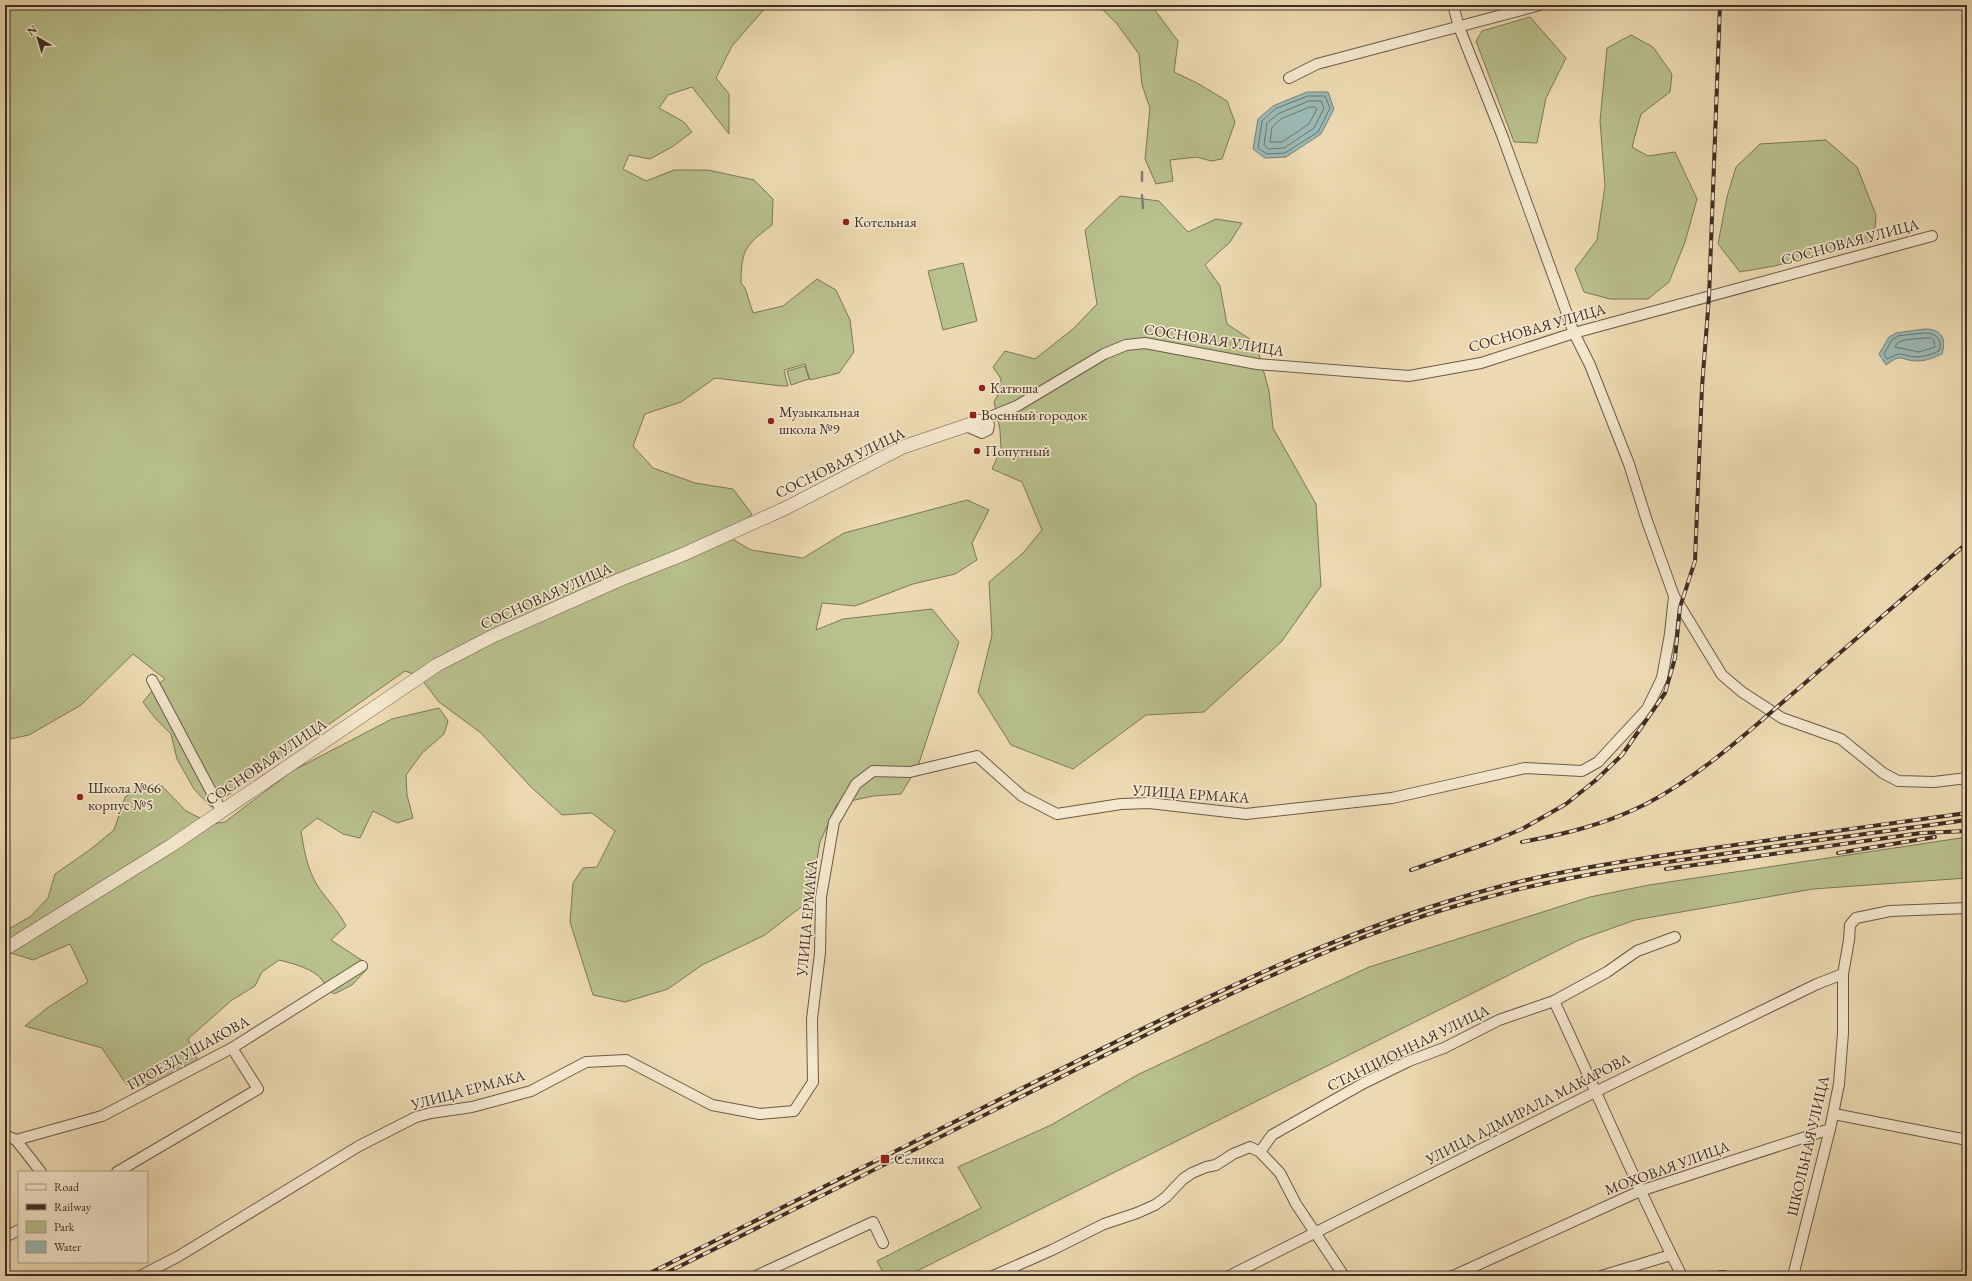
<svg xmlns="http://www.w3.org/2000/svg" width="1972" height="1281" font-family="'EB Garamond',serif">
	<style>
		.green { fill: #b8c08c; stroke: #7b7758 }
		.water { fill: #9bb9b4; stroke: #76817b }
		.lines { fill: none; stroke-linecap: round; stroke-linejoin: round }
		.shore { stroke: #6c746c; stroke-width: 1 }
		.stream { stroke: #76817b; stroke-width: 2.5 }
		.minor-casing { stroke: #6a5948; stroke-width: 12 }
		.tertiary-casing { stroke: #6a5948; stroke-width: 14 }
		.minor { stroke: #f3e7cd; stroke-width: 10 }
		.tertiary { stroke: #f3e7cd; stroke-width: 13 }
		.rail-casing { stroke: #3e2e25; stroke-width: 4 }
		.rail { stroke: #f3e7cd; stroke-width: 2.5; stroke-dasharray: 8; stroke-linecap: butt }
		.poi-dot { fill: #8f2418; stroke: #f3e7cd; stroke-width: 1.5 }
		.labels { text-anchor: middle; stroke-width: 3.5; stroke-linejoin: round; paint-order: stroke }
		.poi-label { font-size: 15px; fill: #3e2e25; stroke: #f3e7cd; text-anchor: start }
		.street-label { font-size: 15px; fill: #3e2e25; stroke: #f3e7cd }
	</style>
	<rect width="100%" height="100%" fill="#eddab2"/>
	<filter id="stains"><feTurbulence type="fractalNoise" baseFrequency=".005" numOctaves="4"/><feColorMatrix values="0 0 0 0 .2 0 0 0 0 .09 0 0 0 0 .02 0 0 0 .5 -.17"/></filter>
	<radialGradient id="worn" r=".72"><stop offset=".6" stop-color="#630" stop-opacity="0"/><stop offset="1" stop-color="#630" stop-opacity=".3"/></radialGradient>
	<g class="green">
		<path d="M5 5H811L809 9 767 6 732 46 716 78 729 94V134L692 87 668 95 659 108 684 122 692 132 672 147 650 159 629 155 623 169 646 181 674 170H708L754 180 773 199 772 225C746 245 741 249 741 283L745 288 753 313 783 306 817 279 836 290 850 320 854 352 839 373 810 380 805 364 784 370 788 386H781L715 378 681 402 645 414 633 446 653 468 695 483 733 489 752 514 739 527 732 539 751 550 803 558 844 533 967 500 989 510 972 543 977 560 955 574 913 584 855 606 822 603 816 630 843 619 932 609 959 642 918 766 901 794 873 796 837 804 820 842 810 900 765 935 702 965 668 989 625 1002 593 995 570 922 573 883 583 868 597 867 615 831 592 813 562 815 530 786 481 733 439 702 419 676 405 671 211 807 194 789 177 759 171 734 155 718 143 702 156 686 165 679 133 654 81 705 29 735 5 740Z"/>
		<path d="M1098 5H1151L1178 41 1174 72 1197 83 1227 101 1235 122 1222 159 1211 161 1197 157 1170 160 1173 181 1156 184 1145 159 1150 108 1142 85 1139 54 1117 24Z"/>
		<path d="M1530 17 1566 58 1546 98 1537 143 1514 142 1476 41 1482 31Z"/>
		<path d="M1631 35 1653 47 1672 74 1670 92 1641 114 1632 147 1648 156 1675 152 1697 199 1685 242 1669 282 1648 299H1610L1584 292 1575 269 1597 240 1605 186 1600 121 1607 48Z"/>
		<path d="M1826 140 1857 167 1876 215 1874 241 1774 266 1740 272 1718 244 1727 197 1736 167 1760 144Z"/>
		<path d="M1120 196 1159 201 1188 232 1216 219 1242 223 1230 242 1205 265 1220 286 1227 324 1256 343 1269 391 1273 428 1316 504 1321 586 1282 641 1204 712 1146 715 1073 769 1011 745 978 692 992 635 989 582 1023 553 1042 530 1022 482 992 469 1001 449 1000 430 994 402 999 393 1001 379 993 367 1005 351 1035 359 1073 329 1097 304 1085 230Z"/>
		<path d="M963 263 977 321 943 330 928 271Z"/>
		<path d="M805 366 809 379 791 385 787 371Z"/>
		<path d="M439 708 448 721 444 734 422 753 406 775 407 795 413 818 397 823 373 811 360 838 343 834 317 818 301 831C304 850 307 868 317 885 326 899 338 910 346 926L331 940 366 963 367 969 352 985 334 994C326 988 327 987 322 980 315 969 291 963 279 960L262 972 255 986 232 1000 188 1039 198 1061 153 1085 126 1084 102 1048 25 1026 47 1008 88 982 70 944 33 960 5 951V931L30 917 48 898 55 874 91 849 114 830 125 797 140 787 161 785 186 811 212 824 225 822 292 771 392 719Z"/>
		<path d="M1967 837V878L1813 889 1635 920 1579 940 907 1276H885L877 1261 981 1208 958 1167 1051 1125 1139 1074 1369 967 1590 897 1649 885Z"/>
	</g>
	<g class="water">
		<path d="M1307 92H1328L1334 109 1321 134 1286 157 1265 158 1253 149 1258 119 1273 106Z"/>
		<path d="M1924 329C1941 329 1947 337 1942 354 1935 357 1926 361 1918 361 1900 361 1903 352 1886 365L1879 354 1889 337 1896 333Z"/>
	</g>
	<g class="lines">
		<g class="shore">
			<path d="M1308 96H1325L1330 108 1318 132 1285 153 1267 154 1258 148 1262 121 1275 109Z"/>
			<path d="M1309 101H1321L1324 108 1314 128 1284 148 1268 149 1264 145 1267 123 1278 114Z"/>
			<path d="M1310 107H1315L1317 109 1309 124 1282 142H1270L1272 127 1281 119Z"/>
			<path d="M1924 333C1936 333 1943 339 1939 351 1932 354 1924 357 1917 357 1901 356 1904 350 1887 359L1884 354 1892 340 1898 336Z"/>
			<path d="M1925 338H1931L1934 341 1935 347 1919 352 1895 347C1898 337 1916 340 1925 338Z"/>
		</g>
		<g class="stream">
			<path d="M1142 172V181"/>
			<path d="M1142 195 1143 208"/>
		</g>
		<defs>
			<g id="minor">
				<path d="M1453 5 1459 27 1502 135 1574 333 1590 365 1629 464 1647 521 1674 596 1722 675 1742 692 1782 718 1841 739 1883 773 1898 781 1934 782 1967 778"/>
				<path d="M1289 78 1317 64 1540 5"/>
				<path d="M980 421 1017 406 1104 354 1126 345 1145 343 1257 364 1409 376 1481 363 1574 333 1932 236"/>
				<path d="M966 426 982 433 988 430 989 425 985 421H980"/>
				<path d="M152 680 222 812"/>
				<path d="M1554 1001C1597 1092 1636 1186 1682 1276"/>
				<path d="M1834 1114 1967 1140"/>
				<path d="M5 1135 16 1140 41 1172"/>
				<path d="M16 1140 102 1116 232 1048 362 966"/>
				<path d="M1260 1152 1280 1173 1296 1204 1344 1276"/>
				<path d="M117 1172 258 1089 232 1048"/>
				<path d="M5 1237 19 1230"/>
				<path d="M140 1276 179 1256 359 1146 416 1117 431 1113 472 1107 531 1091 586 1062 626 1060 712 1105 760 1114 794 1111 813 1082 812 1019 820 953 821 897 834 822 856 784 873 771 910 772 977 756 1022 796 1057 814 1121 804 1149 803 1246 814 1392 798 1525 768 1582 771 1598 762 1647 709 1662 678 1670 634 1674 596"/>
				<path d="M756 1276 873 1222 883 1243"/>
				<path d="M993 1276 1052 1250 1104 1224 1137 1213 1155 1205 1166 1197 1183 1179 1192 1173 1206 1167 1216 1165 1233 1154 1250 1147 1260 1152 1272 1135 1364 1083 1409 1061 1444 1048 1499 1020 1554 1001 1607 972 1637 951 1675 937"/>
				<path d="M1229 1276 1597 1091 1817 984 1843 974"/>
				<path d="M1453 1276 1640 1191 1830 1129"/>
				<path d="M1601 1276 1671 1255"/>
				<path d="M1720 1276H1724"/>
				<path d="M1793 1276 1830 1129 1839 1084 1843 1033V974L1849 940 1850 925 1856 918 1890 911 1967 908"/>
			</g>
			<path id="tertiary" d="M5 949 172 845 437 665 493 636 619 580 684 554 786 508 903 447 980 421"/>
		</defs>
		<use href="#minor" class="minor-casing"/>
		<use href="#tertiary" class="tertiary-casing"/>
		<use href="#minor" class="minor"/>
		<use href="#tertiary" class="tertiary"/>
		<defs>
			<g id="rail">
				<path d="M1522 842C1566 834 1606 824 1646 804 1702 775 1750 730 1798 689 1854 640 1911 592 1967 543"/>
				<path d="M1838 853 1935 837"/>
				<path d="M1666 869 1921 833 1967 831"/>
				<path d="M1411 870 1491 842 1522 829 1566 804 1596 780 1622 755 1665 693 1675 658 1680 607 1695 561 1702 387 1709 297 1720 5"/>
				<path d="M644 1276C786 1205 928 1134 1071 1064 1204 998 1332 934 1476 893 1549 872 1624 861 1699 850 1789 837 1878 825 1967 813"/>
				<path d="M660 1276 1186 1015C1281 970 1378 926 1481 899 1556 878 1632 867 1709 856 1795 843 1881 832 1967 820"/>
			</g>
		</defs>
		<use href="#rail" class="rail-casing"/>
		<use href="#rail" class="rail"/>
	</g>
	<g class="poi-dot">
		<circle cx="846" cy="222" r="4"/>
		<circle cx="982" cy="388" r="4"/>
		<rect x="969" y="411" width="8" height="8" rx="2"/>
		<circle cx="771" cy="421" r="4"/>
		<circle cx="977" cy="451" r="4"/>
		<circle cx="80" cy="797" r="4"/>
		<rect x="880" y="1154" width="10" height="10" rx="2"/>
	</g>
	<g class="labels">
		<g class="poi-label">
			<text x="854" y="227">Котельная</text>
			<text x="990" y="393">Катюша</text>
			<text x="779" y="417">Музыкальная<tspan x="779" dy="17">школа №9</tspan></text>
			<text x="981" y="420">Военный городок</text>
			<text x="985" y="456">Попутный</text>
			<text x="88" y="793">Школа №66<tspan x="88" dy="17">корпус №5</tspan></text>
			<text x="894" y="1164">Селикса</text>
		</g>
		<g class="street-label">
			<text transform="translate(1850 242) rotate(-15)" y="5">СОСНОВАЯ УЛИЦА</text>
			<text transform="translate(1537 328) rotate(-16)" y="5">СОСНОВАЯ УЛИЦА</text>
			<text transform="translate(1214 340) rotate(9)" y="5">СОСНОВАЯ УЛИЦА</text>
			<text transform="translate(840 463) rotate(-26)" y="5">СОСНОВАЯ УЛИЦА</text>
			<text transform="translate(546 596) rotate(-24)" y="5">СОСНОВАЯ УЛИЦА</text>
			<text transform="translate(266 762) rotate(-34)" y="5">СОСНОВАЯ УЛИЦА</text>
			<text transform="translate(1191 794) rotate(4)" y="5">УЛИЦА ЕРМАКА</text>
			<text transform="translate(807 918) rotate(-85)" y="5">УЛИЦА ЕРМАКА</text>
			<text transform="translate(1408 1048) rotate(-26)" y="5">СТАНЦИОННАЯ УЛИЦА</text>
			<text transform="translate(188 1053) rotate(-29)" y="5">ПРОЕЗД УШАКОВА</text>
			<text transform="translate(468 1090) rotate(-15)" y="5">УЛИЦА ЕРМАКА</text>
			<text transform="translate(1528 1109) rotate(-27)" y="5">УЛИЦА АДМИРАЛА МАКАРОВА</text>
			<text transform="translate(1808 1146) rotate(-77)" y="5">ШКОЛЬНАЯ УЛИЦА</text>
			<text transform="translate(1667 1168) rotate(-20)" y="5">МОХОВАЯ УЛИЦА</text>
		</g>
	</g>
	<rect width="1972" height="1281" fill="none" stroke="#eddab2" stroke-width="20"/>
	<rect x="6" y="6" width="1960" height="1269" fill="none" stroke="#3e2e25" stroke-width="2"/>
	<rect x="10" y="10" width="1952" height="1261" fill="none" stroke="#3e2e25"/>
	<rect x="18" y="1171" width="130" height="92" fill="#f3e7cd" stroke="#ab9d8a"/>
	<rect x="26" y="1184" width="20" height="6" fill="#f3e7cd" stroke="#ab9d8a"/>
	<text x="54" y="1191" font-size="12" fill="#3e2e25">Road</text>
	<rect x="26" y="1204" width="20" height="6" fill="#3e2e25" stroke="#ab9d8a"/>
	<text x="54" y="1211" font-size="12" fill="#3e2e25">Railway</text>
	<rect x="26" y="1221" width="20" height="12" fill="#b8c08c" stroke="#ab9d8a"/>
	<text x="54" y="1231" font-size="12" fill="#3e2e25">Park</text>
	<rect x="26" y="1241" width="20" height="12" fill="#9bb9b4" stroke="#ab9d8a"/>
	<text x="54" y="1251" font-size="12" fill="#3e2e25">Water</text>
	<g transform="translate(38 38) rotate(322)" stroke="#f3e7cd" stroke-width="3" paint-order="stroke">
	<path d="M0-3L7 15L0 10L-7 15Z" fill="#3e2e25"/>
	<text y="-6" font-size="11" font-weight="bold" text-anchor="middle" fill="#3e2e25">N</text>
	</g>
	<rect width="100%" height="100%" filter="url(#stains)"/>
	<rect width="100%" height="100%" fill="url(#worn)"/>
</svg>
